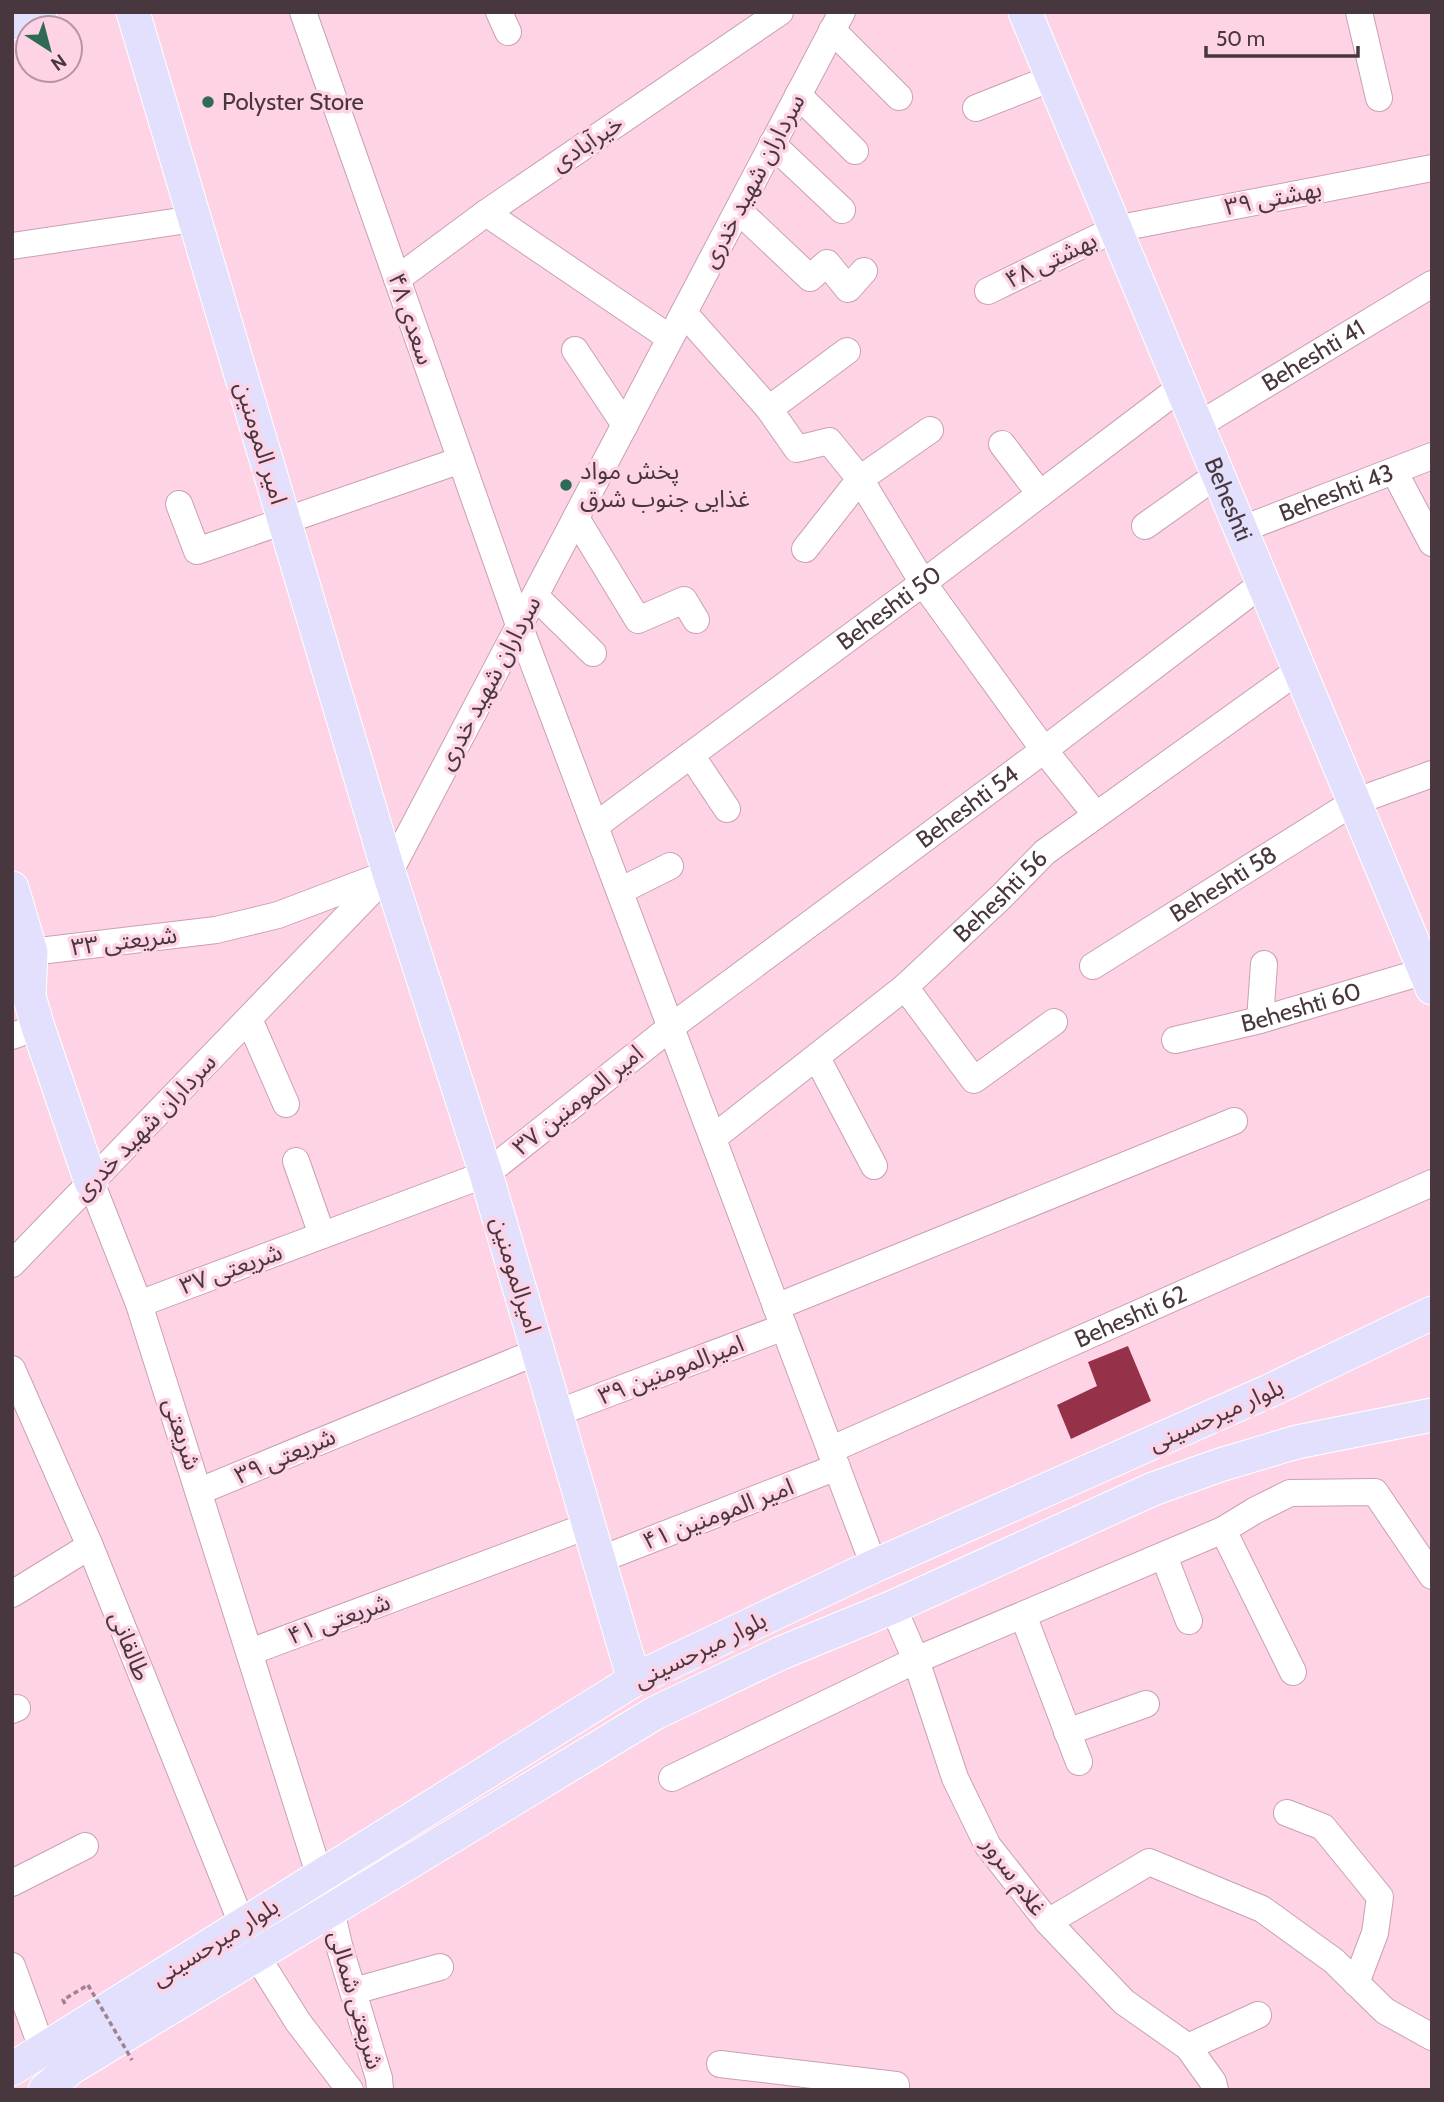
<svg xmlns="http://www.w3.org/2000/svg" width="1444" height="2102" font-family="Cabin,'Noto Sans Arabic',sans-serif">
	<style>
		.building { fill: #953149 }
		.lines { fill: none; stroke-linecap: round; stroke-linejoin: round }
		.minor-casing { stroke: #c9a0b2; stroke-width: 28 }
		.major-casing { stroke: #fff; stroke-width: 35 }
		.path { stroke: #a0828f; stroke-width: 3.5; stroke-dasharray: 5 3.5; stroke-linecap: butt }
		.minor { stroke: #fff; stroke-width: 26 }
		.major { stroke: #e2e0fc; stroke-width: 33 }
		.path-bridge { stroke: #a0828f; stroke-width: 3.5; stroke-dasharray: 5 3.5; stroke-linecap: butt }
		.poi-dot { fill: #2d6b57; stroke: #fed3e6; stroke-width: 2.5 }
		.labels { text-anchor: middle; stroke-width: 7; stroke-linejoin: round; paint-order: stroke }
		.poi-label { font-size: 24px; fill: #48373e; stroke: #fed3e6; text-anchor: start }
		.street-label { font-size: 24px; fill: #48373e; stroke: #fed3e6 }
	</style>
	<rect width="100%" height="100%" fill="#fed3e6"/>
	<path class="building" d="M1128 1346 1151 1401 1071 1439 1057 1405 1097 1386 1088 1362Z"/>
	<g class="lines">
		<defs>
			<g id="minor">
				<path d="M303 12 519 625 874 1566"/>
				<path d="M499 12 508 32"/>
				<path d="M1359 12 1379 98"/>
				<path d="M832 30 899 97"/>
				<path d="M798 95 855 151"/>
				<path d="M976 108 1052 78"/>
				<path d="M772 144 842 210"/>
				<path d="M738 210 810 278 827 263 848 289 864 271"/>
				<path d="M486 213 670 338"/>
				<path d="M12 246 194 219"/>
				<path d="M397 279 486 213 780 12"/>
				<path d="M988 291 1115 229 1432 168"/>
				<path d="M684 313 769 409 797 449 829 441 860 479 923 583 1044 750 1096 815"/>
				<path d="M575 350 625 425"/>
				<path d="M769 409 847 351"/>
				<path id="s1" d="M1197 426 1432 284"/>
				<path d="M1002 444 1040 494"/>
				<path d="M1394 471 1432 543"/>
				<path d="M179 504 197 551 461 460"/>
				<path d="M576 518 638 620 684 600 696 620"/>
				<path d="M1145 526 1217 475"/>
				<path id="s2" d="M1240 530 1432 456"/>
				<path d="M805 549 860 479 930 430"/>
				<path d="M535 596 593 653"/>
				<path d="M691 755 727 809"/>
				<path id="s3" d="M595 826 923 583 1181 387"/>
				<path d="M620 891 670 866"/>
				<path d="M31 952 216 930 278 915 381 876"/>
				<path id="s4" d="M1093 966 1354 802 1432 774"/>
				<path d="M905 987 974 1080 1054 1022"/>
				<path d="M249 1019 286 1104"/>
				<path d="M1260 1020 1264 964"/>
				<path d="M12 1036 38 1027"/>
				<path id="s5" d="M1175 1040 1260 1020 1432 969"/>
				<path d="M817 1058 874 1166"/>
				<path id="s6" d="M713 1138 905 987 1001 897 1045 852 1299 670"/>
				<path d="M296 1161 322 1235"/>
				<path d="M91 1182 139 1304 320 1877"/>
				<path d="M12 1264 389 873 842 12"/>
				<path id="s7" d="M139 1304 486 1174 671 1027 1044 750 1263 583"/>
				<path d="M776 1307 1234 1121"/>
				<path d="M12 1369 90 1546 242 1924"/>
				<path d="M557 1413 784 1327"/>
				<path id="s8" d="M830 1450 1432 1183"/>
				<path d="M200 1491 539 1351"/>
				<path d="M1223 1530 1293 1672"/>
				<path d="M1164 1556 1189 1621"/>
				<path d="M599 1560 837 1467"/>
				<path d="M12 1594 90 1546"/>
				<path d="M893 1607 916 1660 955 1778 988 1846 1048 1922 1124 2002 1188 2047 1213 2082 1215 2090"/>
				<path d="M1023 1615 1079 1762"/>
				<path d="M250 1652 590 1525"/>
				<path d="M12 1710 17 1708"/>
				<path d="M1067 1732 1146 1704"/>
				<path d="M672 1778 916 1660 1223 1530 1254 1511 1290 1493 1375 1492 1432 1576"/>
				<path d="M1287 1813 1323 1827 1380 1897 1375 1933 1356 1983"/>
				<path d="M12 1883 85 1846"/>
				<path d="M331 1910 339 1945 379 2078 380 2090"/>
				<path d="M1048 1922 1149 1862 1262 1909 1334 1961 1385 2011 1432 2037"/>
				<path d="M256 1955 298 2022 350 2090"/>
				<path d="M12 1966 43 2051"/>
				<path d="M354 1991 440 1967"/>
				<path d="M1188 2047 1258 2015"/>
				<path d="M720 2064 896 2085V2090"/>
			</g>
			<g id="major">
				<path d="M133 12 389 873 486 1174 634 1680"/>
				<path id="s9" d="M1025 12 1432 988"/>
				<path d="M12 23 40 12"/>
				<path d="M12 888 31 952 29 996"/>
				<path d="M12 970 29 996 38 1027 91 1182"/>
				<path d="M12 2069 634 1680 874 1566 1269 1391 1432 1313"/>
				<path d="M45 2090 71 2068 655 1713 781 1653 893 1607 1153 1489 1220 1465 1297 1442 1432 1415"/>
			</g>
		</defs>
		<use href="#minor" class="minor-casing"/>
		<use href="#major" class="major-casing"/>
		<path class="path" d="M65 2004 63 2000 88 1985"/>
		<use href="#minor" class="minor"/>
		<use href="#major" class="major"/>
		<path class="path-bridge" d="M88 1985 132 2060"/>
	</g>
	<g class="poi-dot">
		<circle cx="208" cy="102" r="7"/>
		<circle cx="566" cy="485" r="7"/>
	</g>
	<g class="labels">
		<g class="poi-label">
			<text x="222" y="110">Polyster Store</text>
			<text x="580" y="479">پخش مواد<tspan x="580" dy="28">غذایی جنوب شرق</tspan></text>
		</g>
		<g class="street-label">
			<text transform="translate(587 143) rotate(-34)" y="8">خیرآبادی</text>
			<text transform="translate(753 181) rotate(-62)" y="8">سرداران شهید خدری</text>
			<text transform="translate(1273 198) rotate(-11)" y="8">بهشتی ۳۹</text>
			<text transform="translate(1051 260) rotate(-26)" y="8">بهشتی ۴۸</text>
			<text transform="translate(411 319) rotate(71)" y="8">سعدی ۴۸</text>
			<text dy="8" stroke="none"><textPath href="#s1" startOffset="136">Beheshti 41</textPath></text>
			<text transform="translate(261 443) rotate(73)" y="8">امیر المومنین</text>
			<text dy="8" stroke="none"><textPath href="#s2" startOffset="103">Beheshti 43</textPath></text>
			<text dy="8" stroke="none"><textPath href="#s9" startOffset="528">Beheshti</textPath></text>
			<text dy="8" stroke="none"><textPath href="#s3" startOffset="366">Beheshti 50</textPath></text>
			<text transform="translate(489 683) rotate(-62)" y="8">سرداران شهید خدری</text>
			<text dy="8" stroke="none"><textPath href="#s7" startOffset="976">Beheshti 54</textPath></text>
			<text dy="8" stroke="none"><textPath href="#s4" startOffset="154">Beheshti 58</textPath></text>
			<text dy="8" stroke="none"><textPath href="#s6" startOffset="376">Beheshti 56</textPath></text>
			<text transform="translate(124 941) rotate(-7)" y="8">شریعتی ۳۳</text>
			<text dy="8" stroke="none"><textPath href="#s5" startOffset="130">Beheshti 60</textPath></text>
			<text transform="translate(578 1100) rotate(-39)" y="8">امیر المومنین ۳۷</text>
			<text transform="translate(145 1127) rotate(-46)" y="8">سرداران شهید خدری</text>
			<text transform="translate(231 1269) rotate(-20)" y="8">شریعتی ۳۷</text>
			<text transform="translate(516 1275) rotate(73)" y="8">امیرالمومنین</text>
			<text dy="8" stroke="none"><textPath href="#s8" startOffset="329">Beheshti 62</textPath></text>
			<text transform="translate(671 1370) rotate(-21)" y="8">امیرالمومنین ۳۹</text>
			<text transform="translate(1216 1415) rotate(-24)" y="8">بلوار میرحسینی</text>
			<text transform="translate(182 1434) rotate(72)" y="8">شریعتی</text>
			<text transform="translate(285 1456) rotate(-23)" y="8">شریعتی ۳۹</text>
			<text transform="translate(718 1514) rotate(-21)" y="8">امیر المومنین ۴۱</text>
			<text transform="translate(339 1619) rotate(-20)" y="8">شریعتی ۴۱</text>
			<text transform="translate(130 1646) rotate(68)" y="8">طالقانی</text>
			<text transform="translate(700 1650) rotate(-26)" y="8">بلوار میرحسینی</text>
			<text transform="translate(1014 1876) rotate(54)" y="8">غلام سرور</text>
			<text transform="translate(215 1942) rotate(-32)" y="8">بلوار میرحسینی</text>
			<text transform="translate(356 2000) rotate(74)" y="8">شریعتی شمالی</text>
		</g>
	</g>
	<rect width="1444" height="2102" fill="none" stroke="#48373e" stroke-width="28"/>
	<g transform="translate(49 49) rotate(144)"><circle r="33" fill="#fed3e6" stroke="#b595a3" stroke-width="2"/>
	<path d="M0-5L12 26L0 18L-12 26Z" fill="#2d6b57"/>
	<text y="-10" font-size="19" font-weight="bold" text-anchor="middle" fill="#48373e">N</text>
	</g>
	<path d="M1206 46v10h152v-10" fill="none" stroke="#48373e" stroke-width="3.5"/>
	<text x="1216" y="46" font-size="21" fill="#48373e" stroke="#fed3e6" stroke-width="5" paint-order="stroke">50 m</text>
</svg>
